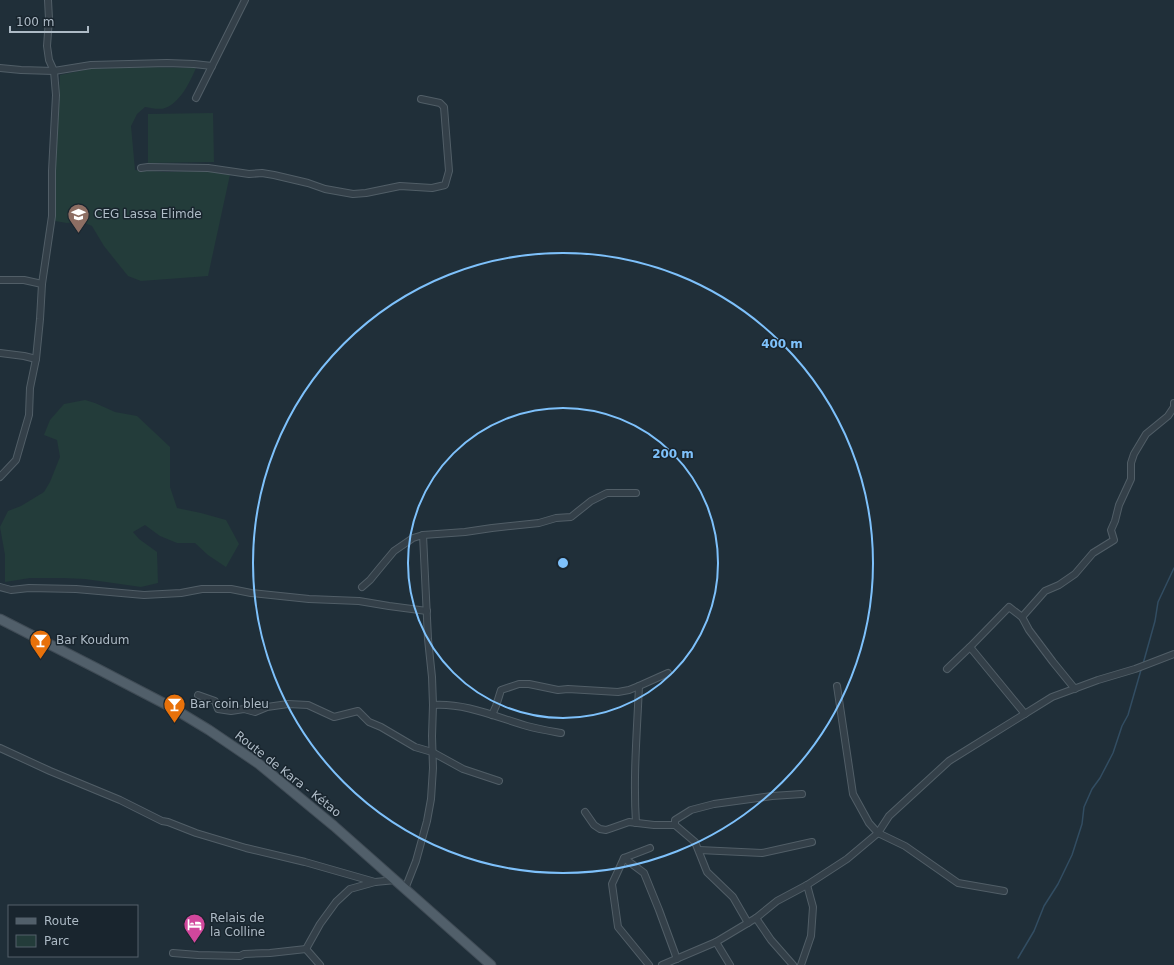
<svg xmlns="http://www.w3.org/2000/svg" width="1174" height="965" font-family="'DejaVu Sans',sans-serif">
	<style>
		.green { fill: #233c3a }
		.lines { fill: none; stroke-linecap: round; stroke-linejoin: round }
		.stream { stroke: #324d62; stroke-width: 1.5 }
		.street-casing { stroke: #515e67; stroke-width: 8 }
		.primary-casing { stroke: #404c56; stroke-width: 11 }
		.street { stroke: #344049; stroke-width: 6 }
		.primary { stroke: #515f6a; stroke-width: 9 }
		.ring { fill: none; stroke: #7ec1fb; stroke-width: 2 }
		.labels { text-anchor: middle; stroke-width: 3; stroke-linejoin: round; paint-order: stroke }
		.poi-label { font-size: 12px; fill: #aebbc6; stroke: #19252e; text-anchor: start }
		.street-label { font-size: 12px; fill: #aebbc6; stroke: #19252e }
		.centre { fill: #7ec1fb; stroke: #19252e; stroke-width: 2 }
		.ring-label { font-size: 12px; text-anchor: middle; font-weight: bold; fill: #7ec1fb; stroke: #19252e; stroke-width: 3; stroke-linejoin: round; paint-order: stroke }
	</style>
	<rect width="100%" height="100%" fill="#202f39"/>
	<g class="green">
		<path d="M141 67 196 68C190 82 180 103 165 108 160 110 151 108 145 107L137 114 131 126 135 170 167 172 231 170 208 276 141 281 128 276 104 246 92 226 80 221 67 223 55 221V174L60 75 89 69Z"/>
		<path d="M213 113 214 162 148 163V114Z"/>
		<path d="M85 400 95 403 115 412 137 416 170 447V487L177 508 201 513 226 520 239 544 226 567 208 555 195 543H177L160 536 145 525 133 532 139 539 157 552 158 583 141 587 85 579 63 578H30L5 582V555L0 527 8 511 21 506 44 492 50 482 60 457 57 440 44 435 50 420 64 404Z"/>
	</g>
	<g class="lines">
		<g class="stream">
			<path d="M1143 664 1155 621 1158 602 1174 568"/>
			<path d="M1018 958 1034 931 1044 906 1058 884 1072 855 1082 824 1084 807 1092 789 1100 778 1113 753 1122 726 1128 715 1141 670"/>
		</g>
		<defs>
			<g id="street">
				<path d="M0 68 21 70 54 71 91 65 167 63 194 64 212 66"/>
				<path d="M196 98 245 0"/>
				<path d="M141 168 148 167 208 168 249 174 262 173 274 175 308 183 325 189 353 194 366 193 400 186 432 188 445 185 449 171 444 107 440 103 421 99"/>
				<path d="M0 280H24L42 284"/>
				<path d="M0 353 24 356 36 359"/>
				<path d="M0 477 16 460 29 415 30 388 36 359 40 319 42 284 52 216V171L56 95 54 71 49 60 47 46 49 19 48 0"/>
				<path d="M0 587 11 590 29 588 76 589 144 595 181 593 202 589H231L251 593 309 599 359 601 389 606 427 611"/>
				<path d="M362 587 370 580 379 569 394 551 413 538 423 535 465 532 492 528 539 523 556 518 571 517 591 501 607 493H636"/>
				<path d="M1022 617 1045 591 1059 585 1075 574 1093 553 1114 540 1111 530 1115 521 1119 505 1131 479V463L1134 454 1146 434 1168 416 1174 407V403"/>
				<path d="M970 647 1025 714"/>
				<path d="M947 669 970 647 1009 607 1022 617 1029 630 1053 662 1075 689"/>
				<path d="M837 686 853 794 869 823 878 833 905 846 958 883 1004 891"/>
				<path d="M198 695 215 701 218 709 231 711 244 709 255 712 267 707 288 704 308 705 334 717 358 711 369 722 381 727 415 747 432 752 463 769 499 781"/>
				<path d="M433 705C466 703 496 717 527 726 538 729 550 731 561 733"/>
				<path d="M492 715 496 706 501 690 519 684H529L558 690 568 689 618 692 629 690 639 686 668 673"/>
				<path d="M0 748 50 771 120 800 162 821 168 822 196 833 246 848 305 862 375 882"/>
				<path d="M585 812 594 825 600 829 606 830 612 828 629 822 654 825H675L695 842 707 872 733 897 748 923"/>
				<path d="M636 823C633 777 637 732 639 686"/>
				<path d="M675 825V820L691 810 714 804 772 796 802 794"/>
				<path d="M699 850 762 853 812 842"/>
				<path d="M624 858 644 873 659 910 677 959"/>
				<path d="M405 889 416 861 427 821 431 799 433 768 432 736 433 705 432 677 428 639 423 535"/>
				<path d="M756 918 771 940 793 965"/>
				<path d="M716 942 730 965"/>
				<path d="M306 949 320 924 336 902 350 889 375 882 396 880"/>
				<path d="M306 949 320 965"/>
				<path d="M173 953 198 955 240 956 244 954 270 953 306 949"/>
				<path d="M649 965 618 927 612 884 624 858 650 848"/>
				<path d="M662 965 716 942 756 918 777 901 807 885 847 859 878 833 889 816 949 761 1052 697 1098 680 1135 669 1174 654"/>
				<path d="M801 965 811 936 813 907 807 885"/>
			</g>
			<path id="primary" d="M0 619 96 668 171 707 209 730 259 764 334 826 491 965"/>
		</defs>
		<use href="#street" class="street-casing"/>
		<use href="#primary" class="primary-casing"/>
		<use href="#street" class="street"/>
		<use href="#primary" class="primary"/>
	</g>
	<g class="ring">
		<circle cx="563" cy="563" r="155"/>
		<circle cx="563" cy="563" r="310"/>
	</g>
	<defs>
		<symbol id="school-pin" viewBox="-11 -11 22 30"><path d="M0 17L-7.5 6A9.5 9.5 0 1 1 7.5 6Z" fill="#8d6e63" stroke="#19252e"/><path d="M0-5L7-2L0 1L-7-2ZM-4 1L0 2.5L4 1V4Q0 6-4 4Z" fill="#fff"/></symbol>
		<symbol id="bar-pin" viewBox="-11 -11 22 30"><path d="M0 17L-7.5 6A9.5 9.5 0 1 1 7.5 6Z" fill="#e8710a" stroke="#19252e"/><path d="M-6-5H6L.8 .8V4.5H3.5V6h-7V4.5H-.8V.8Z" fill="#fff"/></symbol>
		<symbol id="hotel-pin" viewBox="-11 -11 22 30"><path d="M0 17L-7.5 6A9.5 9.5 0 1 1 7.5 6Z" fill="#d1479c" stroke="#19252e"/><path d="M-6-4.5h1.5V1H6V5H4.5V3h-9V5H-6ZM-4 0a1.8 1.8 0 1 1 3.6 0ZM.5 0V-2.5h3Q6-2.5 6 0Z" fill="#fff"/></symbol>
	</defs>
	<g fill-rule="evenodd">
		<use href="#school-pin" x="66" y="202" width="25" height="34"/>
		<use href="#bar-pin" x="28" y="628" width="25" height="34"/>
		<use href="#bar-pin" x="162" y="692" width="25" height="34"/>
		<use href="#hotel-pin" x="182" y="912" width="25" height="34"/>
	</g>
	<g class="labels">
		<g class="poi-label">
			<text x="94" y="218">CEG Lassa Elimde</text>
			<text x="56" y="644">Bar Koudum</text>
			<text x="190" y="708">Bar coin bleu</text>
			<text x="210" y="922">Relais de<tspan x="210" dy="14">la Colline</tspan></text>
		</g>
		<g class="street-label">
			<text transform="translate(288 774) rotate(38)" y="4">Route de Kara - Kétao</text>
		</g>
	</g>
	<circle cx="563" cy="563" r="6" class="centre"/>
	<g class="ring-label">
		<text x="782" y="348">400 m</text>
		<text x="673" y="458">200 m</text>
	</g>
	<rect x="8" y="905" width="130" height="52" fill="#19252e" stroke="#55616b"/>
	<rect x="16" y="918" width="20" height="6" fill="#515f6a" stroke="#55616b"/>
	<text x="44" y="925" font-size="12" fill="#aebbc6">Route</text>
	<rect x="16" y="935" width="20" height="12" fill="#233c3a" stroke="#55616b"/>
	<text x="44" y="945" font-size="12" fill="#aebbc6">Parc</text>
	<path d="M10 26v6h78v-6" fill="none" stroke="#aebbc6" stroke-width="2"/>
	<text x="16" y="26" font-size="12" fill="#aebbc6" stroke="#19252e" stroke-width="3" paint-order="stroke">100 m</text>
</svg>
